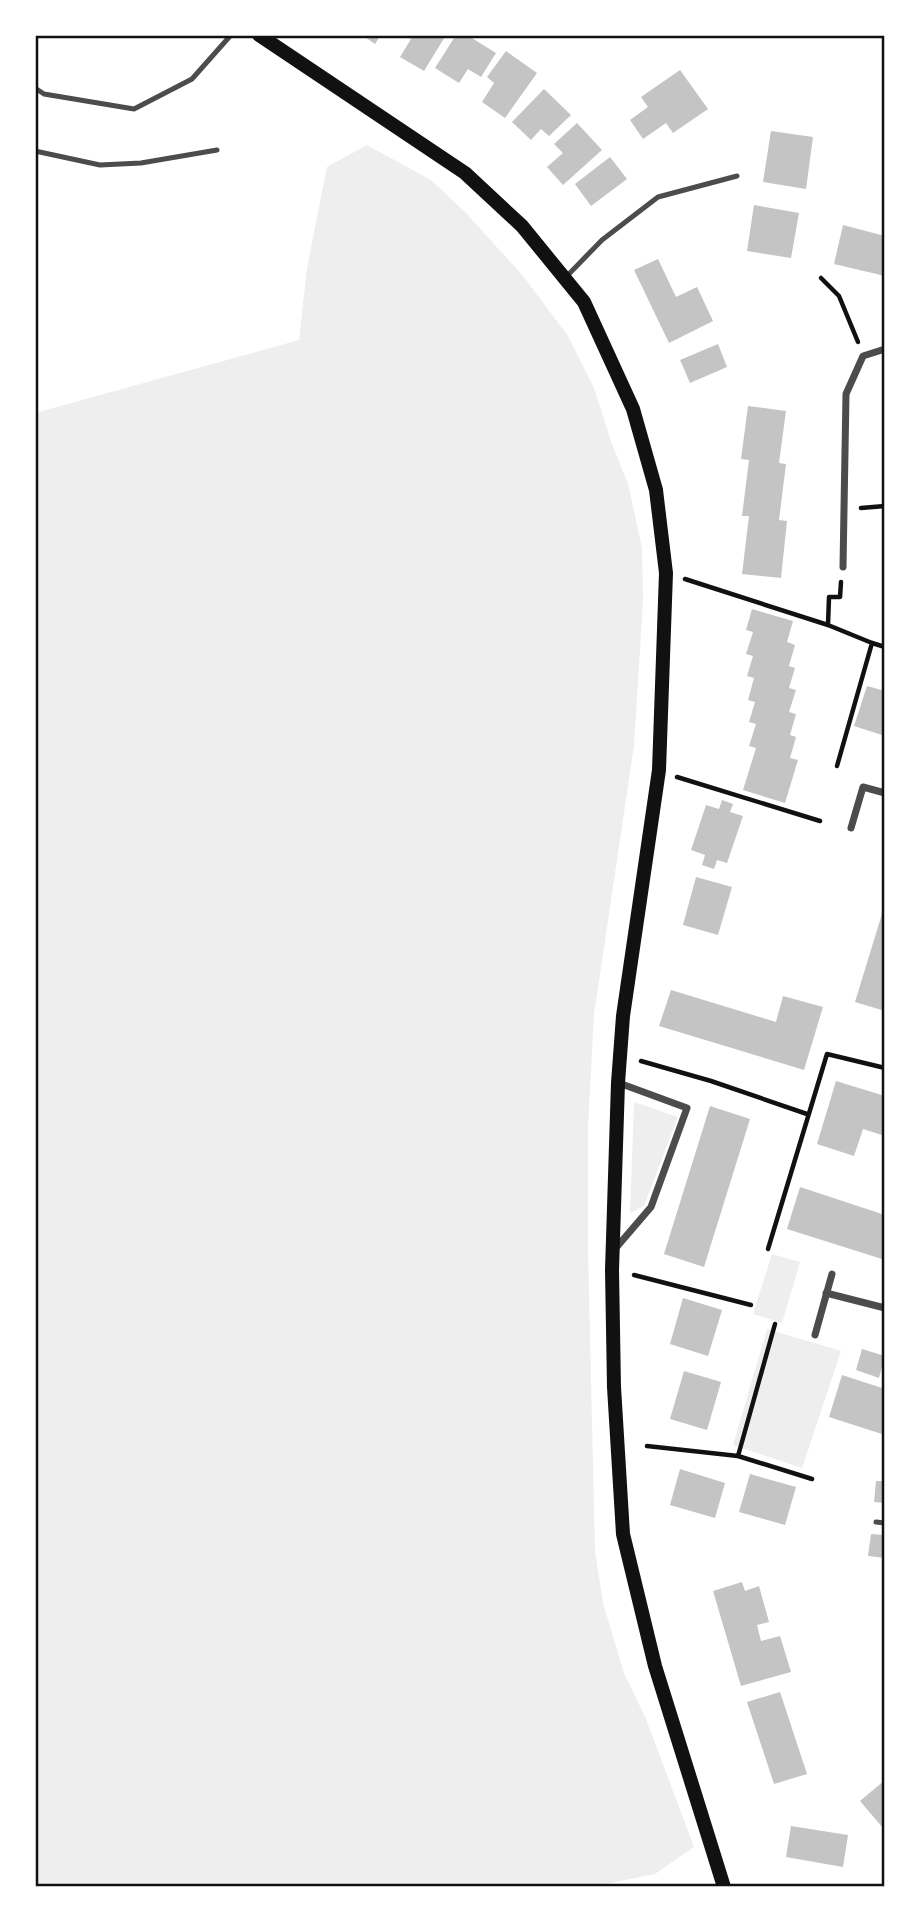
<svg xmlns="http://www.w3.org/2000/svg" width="920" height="1922" font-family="Signika,sans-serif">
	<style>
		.green { fill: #eee }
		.building { fill: #c4c4c4 }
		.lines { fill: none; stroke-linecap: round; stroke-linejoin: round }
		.path { stroke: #111; stroke-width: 4.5 }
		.service { stroke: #4c4c4c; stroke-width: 5 }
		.minor { stroke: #4c4c4c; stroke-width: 7 }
		.secondary { stroke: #111; stroke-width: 14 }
		.neatline { fill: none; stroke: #111; stroke-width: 2.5 }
	</style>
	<rect width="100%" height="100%" fill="#fff"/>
	<g class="green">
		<path d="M367 145 431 180 466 213 523 276 568 336 594 388 612 444 628 484 642 548 643 602 634 746 594 1014 588 1127V1249L595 1551 603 1603 624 1673 646 1719 694 1847 655 1874 590 1887H35V413L299 340 307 268 327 167Z"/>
		<path d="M634 1102 678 1117 644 1206 630 1213Z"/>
		<path d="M772 1254 800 1262 782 1323 753 1314Z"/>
		<path d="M767 1329 841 1351 802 1468 733 1445Z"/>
	</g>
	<g class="building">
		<path d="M362 35H381L375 44Z"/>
		<path d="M405 35H446L424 71 400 57 411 39Z"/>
		<path d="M456 35H467L496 53 481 77 468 69 459 83 435 68Z"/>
		<path d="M506 51 537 73 505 118 482 102 494 83 487 77Z"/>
		<path d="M680 70 708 109 673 133 666 123 643 139 630 120 648 107 641 97Z"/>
		<path d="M544 89 571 115 549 136 541 129 531 140 512 122Z"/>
		<path d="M577 123 602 150 563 185 547 167 563 153 554 144Z"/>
		<path d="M771 131 813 137 806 189 763 182Z"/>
		<path d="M610 157 627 179 591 206 575 184Z"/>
		<path d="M754 205 799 213 791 258 747 251Z"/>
		<path d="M843 225 885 236V276L834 264Z"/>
		<path d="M658 259 676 297 697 287 713 321 669 343 634 270Z"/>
		<path d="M718 344 727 367 690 383 680 360Z"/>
		<path d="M748 406 786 411 779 463 786 464 779 520 787 521 781 578 742 574 749 516H742L749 460 741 459Z"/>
		<path d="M752 609 793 621 787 642 795 645 789 666 795 668 789 688 796 690 789 712 796 714 790 735 796 737 790 758 798 760 785 803 743 790 756 748 749 746 756 724 749 722 755 702 748 700 754 678 747 676 753 656 746 654 753 632 746 630Z"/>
		<path d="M867 686 885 691V736L854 726Z"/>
		<path d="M722 800 733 804 730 812 743 816 727 863 717 860 714 869 702 865 705 855 691 850 706 805 719 809Z"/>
		<path d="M696 877 732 887 718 935 683 925Z"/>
		<path d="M885 904V1011L855 1002Z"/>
		<path d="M671 990 776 1022 783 996 823 1007 804 1070 659 1026Z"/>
		<path d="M836 1081 885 1096V1136L863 1129 854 1156 817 1144Z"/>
		<path d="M710 1106 750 1119 704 1267 664 1254Z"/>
		<path d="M800 1187 885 1215V1260L787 1229Z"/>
		<path d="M683 1298 722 1310 708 1356 670 1344Z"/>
		<path d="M862 1349 885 1356 879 1378 856 1370Z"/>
		<path d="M684 1371 721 1382 707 1430 670 1419Z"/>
		<path d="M842 1375 885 1389V1435L829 1417Z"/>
		<path d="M680 1469 725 1483 715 1518 670 1505Z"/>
		<path d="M750 1474 796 1487 785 1525 739 1512Z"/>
		<path d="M876 1481H885V1503L874 1502Z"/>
		<path d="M871 1534 885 1535V1558L868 1556Z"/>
		<path d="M742 1582 745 1591 759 1586 769 1622 757 1625 761 1641 780 1636 791 1672 741 1686 713 1591Z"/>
		<path d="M780 1692 807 1774 774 1784 747 1702Z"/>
		<path d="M885 1780V1826L883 1828 860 1801Z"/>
		<path d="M791 1826 848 1835 843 1867 786 1857Z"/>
	</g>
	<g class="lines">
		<g class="path">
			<path d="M821 278 839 296 858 342"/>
			<path d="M861 508 885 506"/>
			<path d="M685 579 828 625"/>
			<path d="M872 643 885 647"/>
			<path d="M837 766 872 643 828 625 829 597H840L841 582"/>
			<path d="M677 777 820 821"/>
			<path d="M641 1061 711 1081 807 1114"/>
			<path d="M768 1249 827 1054 885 1068"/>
			<path d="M634 1275 751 1305"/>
			<path d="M647 1446 738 1456 775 1324"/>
			<path d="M738 1456 812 1479"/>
		</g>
		<g class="service">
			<path d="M35 88 44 94 134 109 192 79 231 35"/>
			<path d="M35 151 100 165 141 163 217 150"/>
			<path d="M565 278 602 240 658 197 737 176"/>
			<path d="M876 1522 885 1523"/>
		</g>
		<g class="minor">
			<path d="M843 567 846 394 863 356 885 349"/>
			<path d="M851 828 863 787 885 793"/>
			<path d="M615 1249 651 1207 687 1108 619 1083"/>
			<path d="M826 1293 885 1308"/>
			<path d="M815 1335 832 1274"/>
		</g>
		<path class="secondary" d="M259 35 465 173 522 226 584 302 633 409 656 490 666 573 659 770 623 1016 618 1083 612 1270 614 1387 623 1534 655 1666 724 1887"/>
	</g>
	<rect width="920" height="1922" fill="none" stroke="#ffffff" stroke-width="74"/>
	<rect x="37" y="37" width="846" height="1848" class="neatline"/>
</svg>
